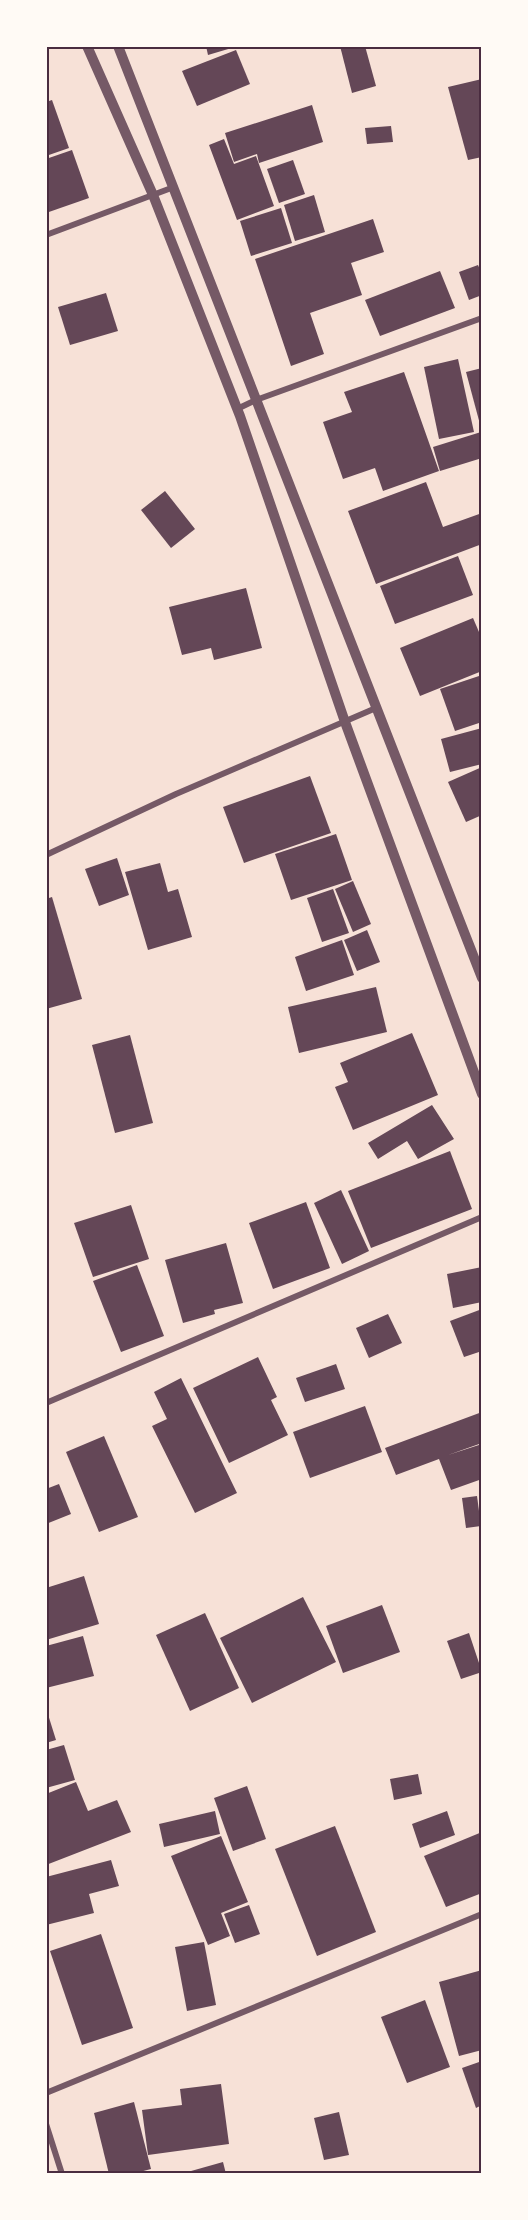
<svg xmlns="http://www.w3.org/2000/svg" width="528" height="2220" font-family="Overpass,sans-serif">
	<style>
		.building { fill: #644757 }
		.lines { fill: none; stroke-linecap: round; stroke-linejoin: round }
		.minor { stroke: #755966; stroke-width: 6 }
		.tertiary { stroke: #755966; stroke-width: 10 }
		.neatline { fill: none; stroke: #4a2c40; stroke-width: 2 }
	</style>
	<rect width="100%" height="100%" fill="#f7e1d7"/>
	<g class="building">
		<path d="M206 46H235V47L208 55Z"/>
		<path d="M340 46H365L376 86 352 93Z"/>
		<path d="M236 50 250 84 197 106 182 71Z"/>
		<path d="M482 79V157L468 160 448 87Z"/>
		<path d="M52 100 69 148 46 156V102Z"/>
		<path d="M312 105 323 142 259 163 257 154 234 162 225 133Z"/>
		<path d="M391 126 393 142 367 144 365 128Z"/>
		<path d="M224 139 234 164 256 156 274 206 237 220 209 145Z"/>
		<path d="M72 150 89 198 46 213V159Z"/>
		<path d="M293 160 305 194 279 203 267 169Z"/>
		<path d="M314 195 325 232 295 241 284 205Z"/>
		<path d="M281 208 292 243 251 256 240 221Z"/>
		<path d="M373 219 384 252 351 263 362 295 310 313 324 354 291 366 255 259Z"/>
		<path d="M478 265 482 274V295L469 300 459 272Z"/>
		<path d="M440 271 455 308 380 336 365 300Z"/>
		<path d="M106 293 118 331 70 345 58 307Z"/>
		<path d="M458 359 474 432 439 439 424 367Z"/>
		<path d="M482 368V428H481L466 372Z"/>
		<path d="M404 372 439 471 383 491 375 468 343 479 323 422 352 412 344 392Z"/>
		<path d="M481 432 482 458 440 471 433 447Z"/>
		<path d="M426 482 443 527 482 513V544L376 584 348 511Z"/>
		<path d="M165 491 195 529 171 548 141 510Z"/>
		<path d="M458 556 473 595 395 624 380 586Z"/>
		<path d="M246 588 262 648 214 660 211 648 182 655 169 607Z"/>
		<path d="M473 618 482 639V671L420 696 400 648Z"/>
		<path d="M482 675V722L455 731 440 689Z"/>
		<path d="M482 728V764L450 772 441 739Z"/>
		<path d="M482 767V815L466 822 448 782Z"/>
		<path d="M310 776 331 833 244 863 223 807Z"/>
		<path d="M336 834 352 880 291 900 275 854Z"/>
		<path d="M117 858 129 895 99 906 85 869Z"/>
		<path d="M160 863 168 892 178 889 192 937 148 950 125 872Z"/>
		<path d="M353 881 371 924 353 932 335 889Z"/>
		<path d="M333 889 349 933 322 942 307 898Z"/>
		<path d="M52 897 82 999 46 1009V899Z"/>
		<path d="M367 930 380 962 357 971 344 940Z"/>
		<path d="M342 940 354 975 306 991 295 957Z"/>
		<path d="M376 987 387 1032 299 1053 288 1007Z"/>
		<path d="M412 1033 438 1095 353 1130 335 1087 348 1082 340 1063Z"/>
		<path d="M130 1035 153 1123 115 1133 92 1045Z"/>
		<path d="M432 1105 454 1139 418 1159 407 1141 378 1159 368 1143Z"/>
		<path d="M450 1151 472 1209 371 1248 348 1191Z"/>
		<path d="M341 1190 369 1251 342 1264 314 1203Z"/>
		<path d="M306 1202 330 1268 273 1289 249 1223Z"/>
		<path d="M131 1205 149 1259 93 1277 74 1223Z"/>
		<path d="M226 1243 243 1303 214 1310 215 1314 183 1323 165 1260Z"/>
		<path d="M137 1265 164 1336 121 1352 93 1281Z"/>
		<path d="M482 1267V1302L453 1308 447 1274Z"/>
		<path d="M482 1309V1351L464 1357 450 1321Z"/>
		<path d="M388 1314 402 1343 369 1358 356 1328Z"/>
		<path d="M258 1357 277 1397 271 1400 288 1435 229 1463 193 1388Z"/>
		<path d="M336 1364 345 1389 305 1402 296 1378Z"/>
		<path d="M181 1378 237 1493 195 1513 152 1426 167 1419 154 1392Z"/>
		<path d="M365 1406 382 1452 310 1478 293 1432Z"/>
		<path d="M482 1412V1443L448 1455 482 1444V1479L451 1490 439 1459 396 1475 385 1448Z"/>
		<path d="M104 1436 138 1517 99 1532 66 1452Z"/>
		<path d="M59 1484 71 1514 46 1524V1489Z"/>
		<path d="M477 1496 481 1526 466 1528 462 1498Z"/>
		<path d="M84 1576 99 1624 46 1640V1588Z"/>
		<path d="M303 1597 336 1662 252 1703 220 1638Z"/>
		<path d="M382 1605 400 1652 343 1673 326 1626Z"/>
		<path d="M205 1613 239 1688 190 1711 156 1635Z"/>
		<path d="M469 1633 482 1672 461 1679 447 1641Z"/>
		<path d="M83 1636 94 1676 46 1688V1646Z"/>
		<path d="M46 1708 56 1740 46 1743Z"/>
		<path d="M64 1745 75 1780 46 1788V1750Z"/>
		<path d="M418 1774 422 1794 394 1800 390 1779Z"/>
		<path d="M76 1782 88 1811 117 1800 131 1832 46 1865V1794Z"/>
		<path d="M247 1786 266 1839 233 1851 214 1798Z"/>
		<path d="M215 1811 220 1834 164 1847 159 1824Z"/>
		<path d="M447 1811 455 1835 420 1848 412 1824Z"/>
		<path d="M335 1826 376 1932 317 1956 275 1849Z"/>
		<path d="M482 1832V1893L446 1907 424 1856Z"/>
		<path d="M221 1836 248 1902 221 1913 230 1936 208 1945 171 1856Z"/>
		<path d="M111 1860 119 1886 89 1894 94 1913 46 1925V1877Z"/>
		<path d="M249 1905 260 1934 235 1943 224 1914Z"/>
		<path d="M101 1934 133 2028 82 2045 50 1951Z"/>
		<path d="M204 1942 216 2005 187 2011 175 1947Z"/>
		<path d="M482 1970V2050L459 2056 439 1982Z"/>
		<path d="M425 2000 450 2067 407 2083 381 2017Z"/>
		<path d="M482 2061V2105L476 2108 462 2068Z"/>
		<path d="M221 2084 229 2144 148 2155 142 2110 182 2105 180 2089Z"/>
		<path d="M134 2102 151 2169 132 2174H109L94 2113Z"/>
		<path d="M339 2112 349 2155 324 2160 314 2118Z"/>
		<path d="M223 2162 226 2174H184V2173Z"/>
	</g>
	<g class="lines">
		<g class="minor">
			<path d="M46 235 174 187"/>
			<path d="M237 409 256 400 482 318"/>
			<path d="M46 855 176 794 376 708"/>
			<path d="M46 1403 482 1217"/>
			<path d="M46 2093 482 1914"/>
			<path d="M46 2124 62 2174"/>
		</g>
		<g class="tertiary">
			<path d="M87 46 153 195 240 416 345 722 482 1094"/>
			<path d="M118 46 482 978"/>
		</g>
	</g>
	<rect width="528" height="2220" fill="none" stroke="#fffaf5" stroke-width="96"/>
	<rect x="48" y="48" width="432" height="2124" class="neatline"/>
</svg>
